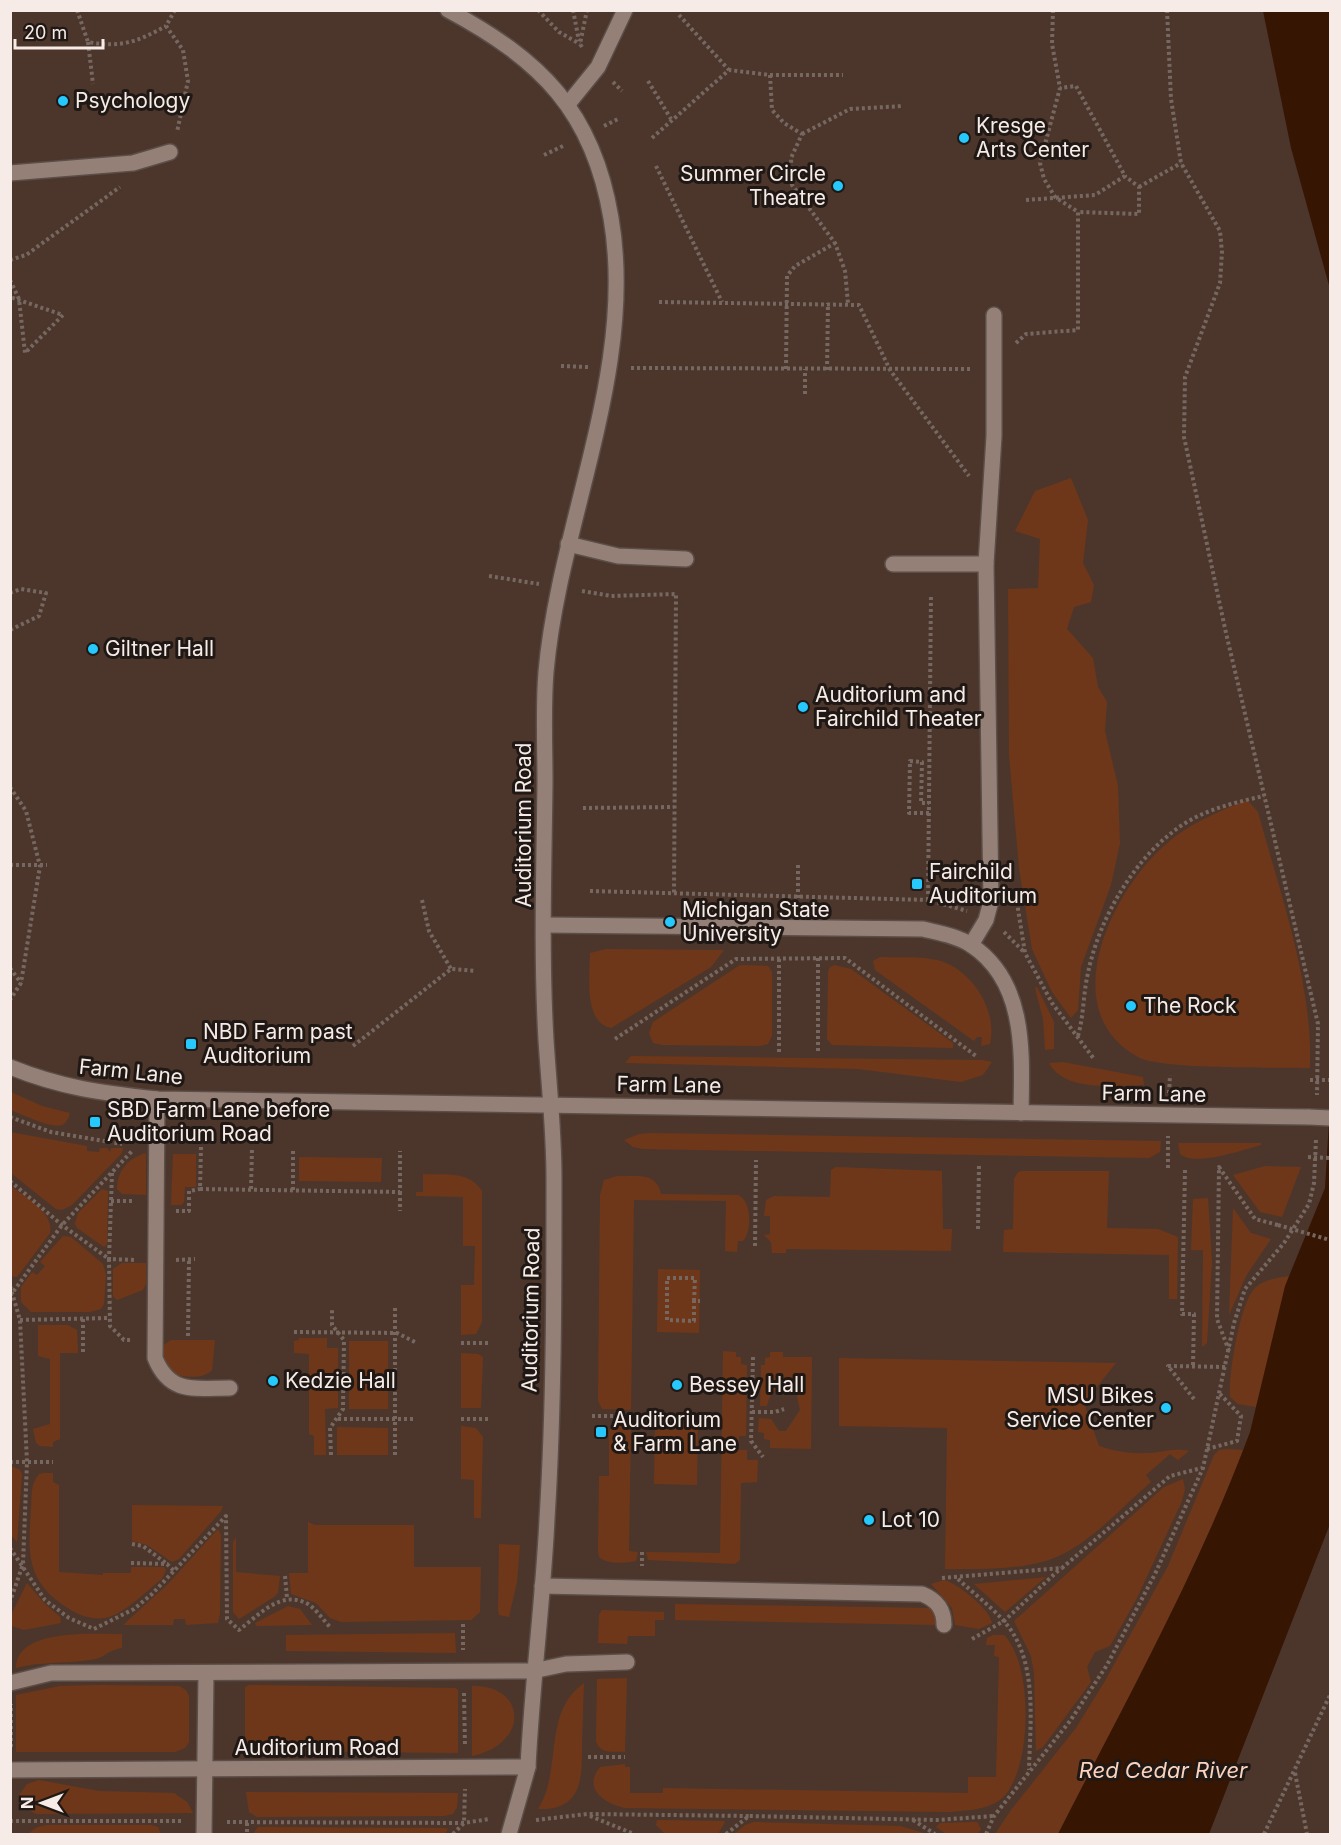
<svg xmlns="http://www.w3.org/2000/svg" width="1341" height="1845" font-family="Inter,sans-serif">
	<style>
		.built { fill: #4c362b }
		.green { fill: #6f3719 }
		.water { fill: #371503 }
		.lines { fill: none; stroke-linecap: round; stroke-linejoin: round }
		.service-casing { stroke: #5b4d47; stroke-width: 18 }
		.minor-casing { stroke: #5b4d47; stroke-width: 18 }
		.tertiary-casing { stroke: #5b4d47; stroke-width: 18 }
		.path { stroke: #766861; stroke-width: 4; stroke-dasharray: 3 3; stroke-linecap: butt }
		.service { stroke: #948077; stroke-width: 15 }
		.minor { stroke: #948077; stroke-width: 15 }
		.tertiary { stroke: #948077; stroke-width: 15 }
		.tertiary-bridge-casing { stroke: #5b4d47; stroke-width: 18; stroke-linecap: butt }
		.path-bridge { stroke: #766861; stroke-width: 4; stroke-dasharray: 3 3; stroke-linecap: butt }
		.tertiary-bridge { stroke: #948077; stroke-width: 15 }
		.poi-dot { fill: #25c9fe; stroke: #1f1814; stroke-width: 2 }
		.labels { text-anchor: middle; stroke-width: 6; stroke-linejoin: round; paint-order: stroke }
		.poi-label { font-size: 21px; fill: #f6ebe6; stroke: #1f1814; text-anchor: start }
		.street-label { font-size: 21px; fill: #f6ebe6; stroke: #1f1814 }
		.water-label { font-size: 22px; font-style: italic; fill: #fad2be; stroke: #1f1814 }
	</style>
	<rect width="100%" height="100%" fill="#3e2e26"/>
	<rect class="built" x="11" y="11" width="1319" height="1823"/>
	<g class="green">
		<path d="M1071 478 1088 520 1083 563 1094 585 1091 602 1074 607 1067 629 1093 658 1098 687 1107 702 1105 731 1118 786 1120 843 1111 885 1081 967 1078 1010 1071 1018 1052 992 1032 949 1019 868 1009 755 1008 589 1038 588 1040 539 1015 531 1035 491Z"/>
		<path d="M1244 801 1249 802 1258 812C1280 894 1313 983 1310 1068 1277 1067 1161 1070 1138 1057 1054 1011 1111 892 1165 845 1188 824 1216 813 1244 801Z"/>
		<path d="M606 949 724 950 711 967 611 1028C583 1022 590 975 590 953Z"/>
		<path d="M880 957C898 958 918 956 937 960 971 968 998 1010 990 1044L981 1046 982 1037H977L974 1041 875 970 873 961Z"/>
		<path d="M740 965 768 966 772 972V1036L768 1044 760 1046 662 1045 653 1043 649 1033 653 1022Z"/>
		<path d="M834 965 851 969 953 1043V1048L832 1045 827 1039 828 973 829 968Z"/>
		<path d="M1037 987 1054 1022V1049L1045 1050 1043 1019 1035 988Z"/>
		<path d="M631 1056 982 1060 992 1062 983 1075 961 1082 858 1069 625 1063Z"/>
		<path d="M1063 1062 1143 1077 1144 1085C1116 1085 1065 1093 1049 1063Z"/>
		<path d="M11 1092 42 1106 70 1113C68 1118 67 1123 62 1125 52 1129 21 1114 11 1110Z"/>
		<path d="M10 1132 87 1146V1151L99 1152 100 1148H107L110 1152 111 1148H123L122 1153 72 1205 62 1210 56 1209 11 1173Z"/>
		<path d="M651 1133 1161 1141 1160 1152 1149 1158 643 1149 633 1147 624 1140 639 1134Z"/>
		<path d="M1178 1143H1261V1145C1242 1150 1195 1167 1180 1154Z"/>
		<path d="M146 1153V1195L122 1194 117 1189C117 1171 128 1158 146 1153Z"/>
		<path d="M173 1154H196V1187H185L184 1202 181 1205H171Z"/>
		<path d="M299 1157 382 1158 381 1182 299 1181Z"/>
		<path d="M1265 1166 1301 1167 1282 1217 1260 1212 1233 1175Z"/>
		<path d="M836 1167 942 1171 943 1229H952L951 1251 786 1249V1253H772L771 1242 764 1235 770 1234V1216H764L766 1200 774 1196 830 1197 831 1170Z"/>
		<path d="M1023 1171H1109L1107 1228 1158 1229 1178 1237 1177 1299H1169V1255L1003 1252 1004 1230 1013 1229 1014 1179 1018 1172Z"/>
		<path d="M423 1174C444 1175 469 1170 482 1191V1322L476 1334 461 1335V1285H474L475 1246H463V1197L416 1196V1192H423Z"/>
		<path d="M617 1176C637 1177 656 1171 661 1194L738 1195C752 1200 752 1232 743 1241H738L737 1252 725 1251 726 1201 634 1200 631 1410 602 1409 598 1401 600 1195 604 1180Z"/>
		<path d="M11 1186C26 1198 54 1212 50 1233L17 1277H14L10 1274Z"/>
		<path d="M102 1189 108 1191 107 1244 104 1247 77 1228 75 1224 78 1213Z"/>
		<path d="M1208 1198 1212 1262 1207 1343 1202 1347 1203 1250H1191L1193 1199Z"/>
		<path d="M1233 1208 1251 1233 1271 1239 1246 1276 1229 1315Z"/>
		<path d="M63 1236 71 1237 103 1264 106 1275 104 1304 101 1309 90 1312H31L21 1302V1287L32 1272 37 1275 45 1266 40 1262Z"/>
		<path d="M122 1263H146V1284L143 1290 117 1300 113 1296V1269Z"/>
		<path d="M658 1269 700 1270 699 1333 657 1332Z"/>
		<path d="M1289 1276 1256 1407 1238 1404 1230 1397C1228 1376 1240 1304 1254 1289 1263 1279 1278 1278 1289 1276Z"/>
		<path d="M38 1325H68L77 1330 78 1353H60V1439L53 1442V1447L40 1446 36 1443 33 1429 50 1424V1359L38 1356Z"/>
		<path d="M299 1338H327V1348H338V1408L325 1409 326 1455H314V1436L309 1434V1354L294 1353V1341L299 1340Z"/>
		<path d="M171 1340H215L212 1370C201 1382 175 1376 163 1369L162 1346Z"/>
		<rect x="349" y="1341" width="39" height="68"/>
		<path d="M723 1351 736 1352V1357H741V1364L747 1365 746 1436H739V1450H747V1460H758L757 1482 741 1483 740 1560 735 1564 648 1560 646 1552 720 1553Z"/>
		<path d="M770 1352H783V1357H812L811 1449 770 1448V1440L764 1439V1433L758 1432 759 1418 771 1419 779 1431H786L800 1410 796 1392C780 1383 771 1389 767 1406H760L761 1365H765V1358L770 1357Z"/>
		<path d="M461 1353 478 1354 483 1357 481 1408H461Z"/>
		<path d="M839 1358 1116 1363 1084 1403 1099 1446C1114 1451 1130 1454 1146 1453 1162 1453 1173 1447 1189 1451L1178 1460 1170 1454 1146 1475 1151 1482C1124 1505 1097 1536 1065 1553 1031 1571 983 1569 945 1569L947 1428 839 1426Z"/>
		<path d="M614 1422H631L629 1551 638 1552 636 1561C625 1563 608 1565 599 1557L598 1550 599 1476H609V1431Z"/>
		<path d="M655 1422 698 1423 697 1485 654 1484Z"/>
		<path d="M461 1426 476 1428 483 1437 481 1518H474V1480L461 1479Z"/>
		<path d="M337 1427 388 1428V1455H337Z"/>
		<path d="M1228 1449 1243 1450C1193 1583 1122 1708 1058 1834H995L1011 1810 1076 1728 1105 1681 1168 1566 1214 1455 1219 1450Z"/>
		<path d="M11 1466 20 1470 22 1474 17 1542 11 1535Z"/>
		<path d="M44 1473H53V1482L59 1485V1572L103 1575V1573H131V1567H164L166 1570 162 1579C146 1591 125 1614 105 1618 90 1620 78 1615 66 1607 26 1581 28 1553 31 1510 32 1497 30 1484 39 1474Z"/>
		<path d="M1183 1479 1185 1489 1182 1501 1136 1600 1110 1646 1095 1652 1087 1667 1091 1682 1043 1747 1036 1751 1034 1673 1031 1656 1014 1621 1164 1487Z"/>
		<path d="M132 1505 223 1506 221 1511 179 1559 172 1562 147 1545 132 1541Z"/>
		<path d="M308 1522 315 1525H414V1567H481L480 1612 471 1620 341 1622 330 1618 316 1603 291 1594 289 1573H308Z"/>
		<path d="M218 1529 221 1535 220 1613 218 1623 186 1625 185 1619H174L173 1625H123L168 1584Z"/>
		<path d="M236 1537V1572L280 1576 278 1593 274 1597 239 1619 233 1612V1542Z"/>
		<path d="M499 1544 520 1545 517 1582 509 1617 499 1615 498 1610Z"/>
		<path d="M1046 1577 1005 1612 974 1584Z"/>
		<path d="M944 1580C957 1583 990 1609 992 1623L979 1629 955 1625 952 1608 931 1584Z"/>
		<path d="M27 1583 44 1603 60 1617 61 1623 24 1630 12 1626V1613Z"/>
		<path d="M675 1604 933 1608 939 1625 675 1620Z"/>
		<path d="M288 1606 300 1609 312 1625 256 1626 255 1623Z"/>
		<path d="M602 1610 664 1612V1620H655V1636H628L627 1644 598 1643 599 1615Z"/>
		<path d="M455 1633 456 1653 286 1651V1635Z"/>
		<path d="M122 1634V1648C110 1649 106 1656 96 1659 70 1664 43 1661 16 1668 16 1628 94 1634 122 1634Z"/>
		<path d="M993 1635H1004C1033 1664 1032 1762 1006 1794 993 1810 969 1810 950 1812L625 1808C605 1804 582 1789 600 1767L625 1764V1767H630V1793H663V1788L968 1793V1777H996L999 1657 994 1656 995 1645H986L987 1638Z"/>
		<path d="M627 1678 625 1752C613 1751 600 1755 596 1741L597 1679Z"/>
		<path d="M584 1683C583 1702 583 1721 582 1739 582 1774 585 1811 538 1809 563 1770 542 1712 584 1683Z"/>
		<path d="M97 1685 179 1686 186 1690 189 1696V1742L185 1748 175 1752H16V1695L60 1686Z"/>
		<path d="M249 1685 455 1688 458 1690V1753L250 1751 245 1749V1687Z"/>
		<path d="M472 1686C527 1685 530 1744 472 1756Z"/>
		<path d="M39 1780 99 1791 174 1793 187 1802 193 1813 36 1814 22 1806 19 1795 27 1784Z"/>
		<path d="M246 1792 458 1793 457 1807 453 1814 444 1816 257 1817 249 1812Z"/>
		<path d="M657 1820 724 1821 725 1822 718 1834H665L656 1825Z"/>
		<path d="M754 1822 900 1826 927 1834H734L745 1825Z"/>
		<path d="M977 1822 981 1829 978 1834H946L936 1827 940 1823Z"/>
		<path d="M47 1825H151L158 1827 161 1834H28L37 1827Z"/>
		<path d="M258 1827 445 1828 448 1829 445 1834H253Z"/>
	</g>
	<g class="water">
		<path d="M1263 11H1330V289L1291 148Z"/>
		<path d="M1330 1104V1524L1209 1834H1058C1125 1702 1198 1572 1250 1432L1285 1286 1325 1188Z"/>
	</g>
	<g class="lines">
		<defs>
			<g id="service">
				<path d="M10 173 133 163 170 152"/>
				<path d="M568 544 618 556 686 559"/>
				<path d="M893 564H986"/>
				<path d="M544 925 923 929C939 933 957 936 971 945 1027 982 1022 1054 1021 1113"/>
				<path d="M971 945 986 920 991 901 986 564 994 436V315"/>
				<path d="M157 1099 155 1358C170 1395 195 1388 230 1388"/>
				<path d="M542 1586 922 1594C937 1600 944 1609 944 1625"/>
				<path d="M533 1671 566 1664 627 1662"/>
				<path d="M204 1834 206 1673"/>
				<path d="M509 1834 528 1767"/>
			</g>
			<g id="minor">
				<path d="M568 104 598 67 625 10"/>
				<path d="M10 1683 51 1673 533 1671"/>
				<path d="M10 1770 528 1767C532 1684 543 1602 547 1519 554 1406 554 1292 554 1178 554 1132 549 1086 546 1040 541 955 544 868 545 782 545 746 543 708 546 672 559 523 637 369 611 218 593 111 541 60 448 10"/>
			</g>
			<path id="tertiary" d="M10 1067C62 1088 102 1093 157 1099L1309 1117"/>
		</defs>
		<use href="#service" class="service-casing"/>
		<use href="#minor" class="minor-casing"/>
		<use href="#tertiary" class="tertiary-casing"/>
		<g class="path">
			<path d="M77 10 88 42C121 48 137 42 166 26"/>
			<path d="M175 10 166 26 183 50 188 81 177 132"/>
			<path d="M538 10 559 32 580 44"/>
			<path d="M573 10 579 41"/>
			<path d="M1053 10 1052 44 1060 88 1040 163 1044 179 1055 197 1078 212"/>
			<path d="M1167 10 1171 99 1181 163 1220 231 1222 252 1220 283 1185 377 1184 437 1226 633 1318 1024 1317 1095"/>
			<path d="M679 15 729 70"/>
			<path d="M88 42 93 84"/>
			<path d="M582 47 580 44 587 10"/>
			<path d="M770 75 772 110 784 123 802 134 791 158 792 185 835 243 845 271 848 303"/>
			<path d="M648 81 671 119"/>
			<path d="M613 82 622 91"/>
			<path d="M604 126 620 118"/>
			<path d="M802 134 850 109 903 106"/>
			<path d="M652 138 729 70 770 75H843"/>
			<path d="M544 155 565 145"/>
			<path d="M656 166 722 302"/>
			<path d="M1139 187 1181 163"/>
			<path d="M1026 200 1095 195 1125 176 1076 86 1060 88"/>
			<path d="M10 260 26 255 120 187"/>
			<path d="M10 280 19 299 25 353 63 315 10 297"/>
			<path d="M659 302 859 305 890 370 969 476"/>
			<path d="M1016 343 1026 334 1078 330V212L1139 214V187L1125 176"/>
			<path d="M561 366 588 367"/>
			<path d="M631 368 972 369"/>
			<path d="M786 369 787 276 795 266 835 243"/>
			<path d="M827 370 828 303"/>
			<path d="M805 394V369"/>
			<path d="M489 576 539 584"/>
			<path d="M582 591 611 596 676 594 674 895"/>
			<path d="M10 593 21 589 46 593 39 616 10 630"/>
			<path d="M10 787 26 811 40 866 21 983 10 1000"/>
			<path d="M583 808 674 807"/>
			<path d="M929 813H909L910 761 922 762 921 803H929"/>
			<path d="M10 865H47"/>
			<path d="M1015 890 1025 953 1052 1003 1094 1059"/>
			<path d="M590 891 928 900 967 911"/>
			<path d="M798 898V865"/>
			<path d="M422 900 429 931 451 969"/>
			<path d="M928 900 931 594"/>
			<path d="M1004 932 1024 952"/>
			<path d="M818 958V1053"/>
			<path d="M10 968 21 983"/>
			<path d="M1078 1036C1084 1015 1083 994 1088 973 1100 914 1140 847 1194 818 1216 807 1241 801 1264 796"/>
			<path d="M615 1039 736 959 845 958 976 1056"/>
			<path d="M353 1046 451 969 476 971"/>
			<path d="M779 1052V958"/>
			<path d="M1169 1093 1170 1075"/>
			<path d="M10 1117 51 1132 122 1144"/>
			<path d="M201 1147 200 1189 400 1192V1151"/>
			<path d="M1168 1168V1136"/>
			<path d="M1185 1170 1182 1314H1194L1193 1366"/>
			<path d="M112 1173 109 1259 135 1260"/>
			<path d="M10 1181 62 1225 109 1259 110 1326 124 1340H132"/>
			<path d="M251 1189 252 1148"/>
			<path d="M293 1190V1149"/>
			<path d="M400 1192V1211"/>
			<path d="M111 1201H134"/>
			<path d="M176 1211H189V1191L200 1189"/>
			<path d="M978 1229 979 1164"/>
			<path d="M755 1246 756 1160"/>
			<path d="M176 1260 195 1259"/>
			<path d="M10 1286 20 1320 27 1462 23 1564 10 1602"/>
			<path d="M10 1296 62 1225 133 1150"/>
			<path d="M694 1301 695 1278H667V1320L694 1321V1301H700"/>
			<path d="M395 1308V1455"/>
			<path d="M83 1319V1353"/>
			<path d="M20 1320 109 1318"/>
			<path d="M294 1332 397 1333 415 1342"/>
			<path d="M188 1336 189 1259"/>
			<path d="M461 1343H491"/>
			<path d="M1229 1351 1217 1319 1219 1167 1255 1219 1278 1225"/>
			<path d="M753 1357 751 1441 763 1457"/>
			<path d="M1194 1399 1168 1366 1226 1367"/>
			<path d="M752 1412H775L784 1409"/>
			<path d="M592 1416H631"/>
			<path d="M338 1419H415"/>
			<path d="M461 1419H491"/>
			<path d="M1207 1449 1237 1441 1241 1416 1220 1394"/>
			<path d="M331 1455 330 1428 343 1409 344 1340 332 1325V1308"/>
			<path d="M10 1462H53"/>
			<path d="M132 1544 143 1546 167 1564"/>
			<path d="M10 1548 45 1600 69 1618 94 1629 134 1609 152 1594 226 1516 227 1619 239 1630C259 1615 281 1589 308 1604 316 1609 324 1621 331 1628"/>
			<path d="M642 1552V1566"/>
			<path d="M131 1563 167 1564 174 1571"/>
			<path d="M285 1576 287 1598"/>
			<path d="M942 1578 1062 1568 1170 1476 1202 1468"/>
			<path d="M958 1579C972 1592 989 1605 1002 1619 1039 1658 1030 1721 1029 1770"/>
			<path d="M463 1624V1650"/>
			<path d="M972 1639 1004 1621 1061 1568"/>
			<path d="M464 1693 465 1746"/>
			<path d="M11 1747V1704"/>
			<path d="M588 1757H625"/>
			<path d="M1295 1773 1307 1834"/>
			<path d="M590 1816 634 1834"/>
			<path d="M536 1820 587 1814 749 1816"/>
			<path d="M913 1820 935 1834"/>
			<path d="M10 1821H184"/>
			<path d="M227 1822 464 1823 489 1819"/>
			<path d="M247 1823V1834"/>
			<path d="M453 1834 464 1823 465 1789"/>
			<path d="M726 1834 749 1816 937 1820 994 1816"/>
			<path d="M986 1834 994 1816 1070 1721 1107 1665 1155 1574 1203 1468 1234 1323 1245 1289 1284 1243 1309 1204 1314 1183 1316 1139"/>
			<path d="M1264 1834 1330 1695"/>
		</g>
		<use href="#service" class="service"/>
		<use href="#minor" class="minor"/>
		<use href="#tertiary" class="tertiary"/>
		<defs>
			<path id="tertiary-bridge" d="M1309 1117 1330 1118"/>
		</defs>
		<use href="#tertiary-bridge" class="tertiary-bridge-casing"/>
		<g class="path-bridge">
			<path d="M1310 1080H1330"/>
			<path d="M1308 1157 1330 1158"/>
			<path d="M1278 1225 1330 1240"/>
		</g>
		<use href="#tertiary-bridge" class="tertiary-bridge"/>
	</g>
	<g class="poi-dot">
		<circle cx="63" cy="101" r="6"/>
		<circle cx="964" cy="138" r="6"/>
		<circle cx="838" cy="186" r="6"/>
		<circle cx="93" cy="649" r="6"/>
		<circle cx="803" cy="707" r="6"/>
		<rect x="911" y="878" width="12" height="12" rx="3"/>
		<circle cx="670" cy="922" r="6"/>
		<circle cx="1131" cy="1006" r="6"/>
		<rect x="185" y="1038" width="12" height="12" rx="3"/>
		<rect x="89" y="1116" width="12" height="12" rx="3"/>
		<circle cx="273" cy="1381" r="6"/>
		<circle cx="677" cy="1385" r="6"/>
		<circle cx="1166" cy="1408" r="6"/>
		<rect x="595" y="1426" width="12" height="12" rx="3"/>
		<circle cx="869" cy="1520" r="6"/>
	</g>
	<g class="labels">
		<g class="poi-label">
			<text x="75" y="108">Psychology</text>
			<text x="976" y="133">Kresge<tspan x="976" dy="24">Arts Center</tspan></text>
			<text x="826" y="181" text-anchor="end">Summer Circle<tspan x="826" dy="24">Theatre</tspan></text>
			<text x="105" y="656">Giltner Hall</text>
			<text x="815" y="702">Auditorium and<tspan x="815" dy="24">Fairchild Theater</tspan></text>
			<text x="929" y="879">Fairchild<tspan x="929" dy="24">Auditorium</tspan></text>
			<text x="682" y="917">Michigan State<tspan x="682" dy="24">University</tspan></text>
			<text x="1143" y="1013">The Rock</text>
			<text x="203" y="1039">NBD Farm past<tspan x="203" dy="24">Auditorium</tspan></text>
			<text x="107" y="1117">SBD Farm Lane before<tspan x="107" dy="24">Auditorium Road</tspan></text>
			<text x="285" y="1388">Kedzie Hall</text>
			<text x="689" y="1392">Bessey Hall</text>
			<text x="1154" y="1403" text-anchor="end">MSU Bikes<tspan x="1154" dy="24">Service Center</tspan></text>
			<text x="613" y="1427">Auditorium<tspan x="613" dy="24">&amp; Farm Lane</tspan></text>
			<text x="881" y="1527">Lot 10</text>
		</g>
		<g class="street-label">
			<text transform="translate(524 825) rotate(-90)" y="7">Auditorium Road</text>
			<text transform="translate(131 1072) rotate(6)" y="7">Farm Lane</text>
			<text transform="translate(669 1085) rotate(1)" y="7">Farm Lane</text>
			<text transform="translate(1154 1094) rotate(1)" y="7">Farm Lane</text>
			<text transform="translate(531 1310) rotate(-89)" y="7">Auditorium Road</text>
			<text x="317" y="1755">Auditorium Road</text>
		</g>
		<g class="water-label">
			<text x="1163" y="1778">Red Cedar River</text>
		</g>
	</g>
	<rect width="1341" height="1845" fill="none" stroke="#f6ebe6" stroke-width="24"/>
	<g transform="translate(42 1803) rotate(270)" stroke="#1f1814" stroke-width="4.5" paint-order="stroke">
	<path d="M0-4.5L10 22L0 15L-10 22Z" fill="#f6ebe6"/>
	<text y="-9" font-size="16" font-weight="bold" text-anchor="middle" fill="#f6ebe6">N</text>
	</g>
	<path d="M15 39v9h88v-9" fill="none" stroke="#f6ebe6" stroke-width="3"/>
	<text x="24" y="39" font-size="18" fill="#f6ebe6" stroke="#1f1814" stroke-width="4.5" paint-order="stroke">20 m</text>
</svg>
